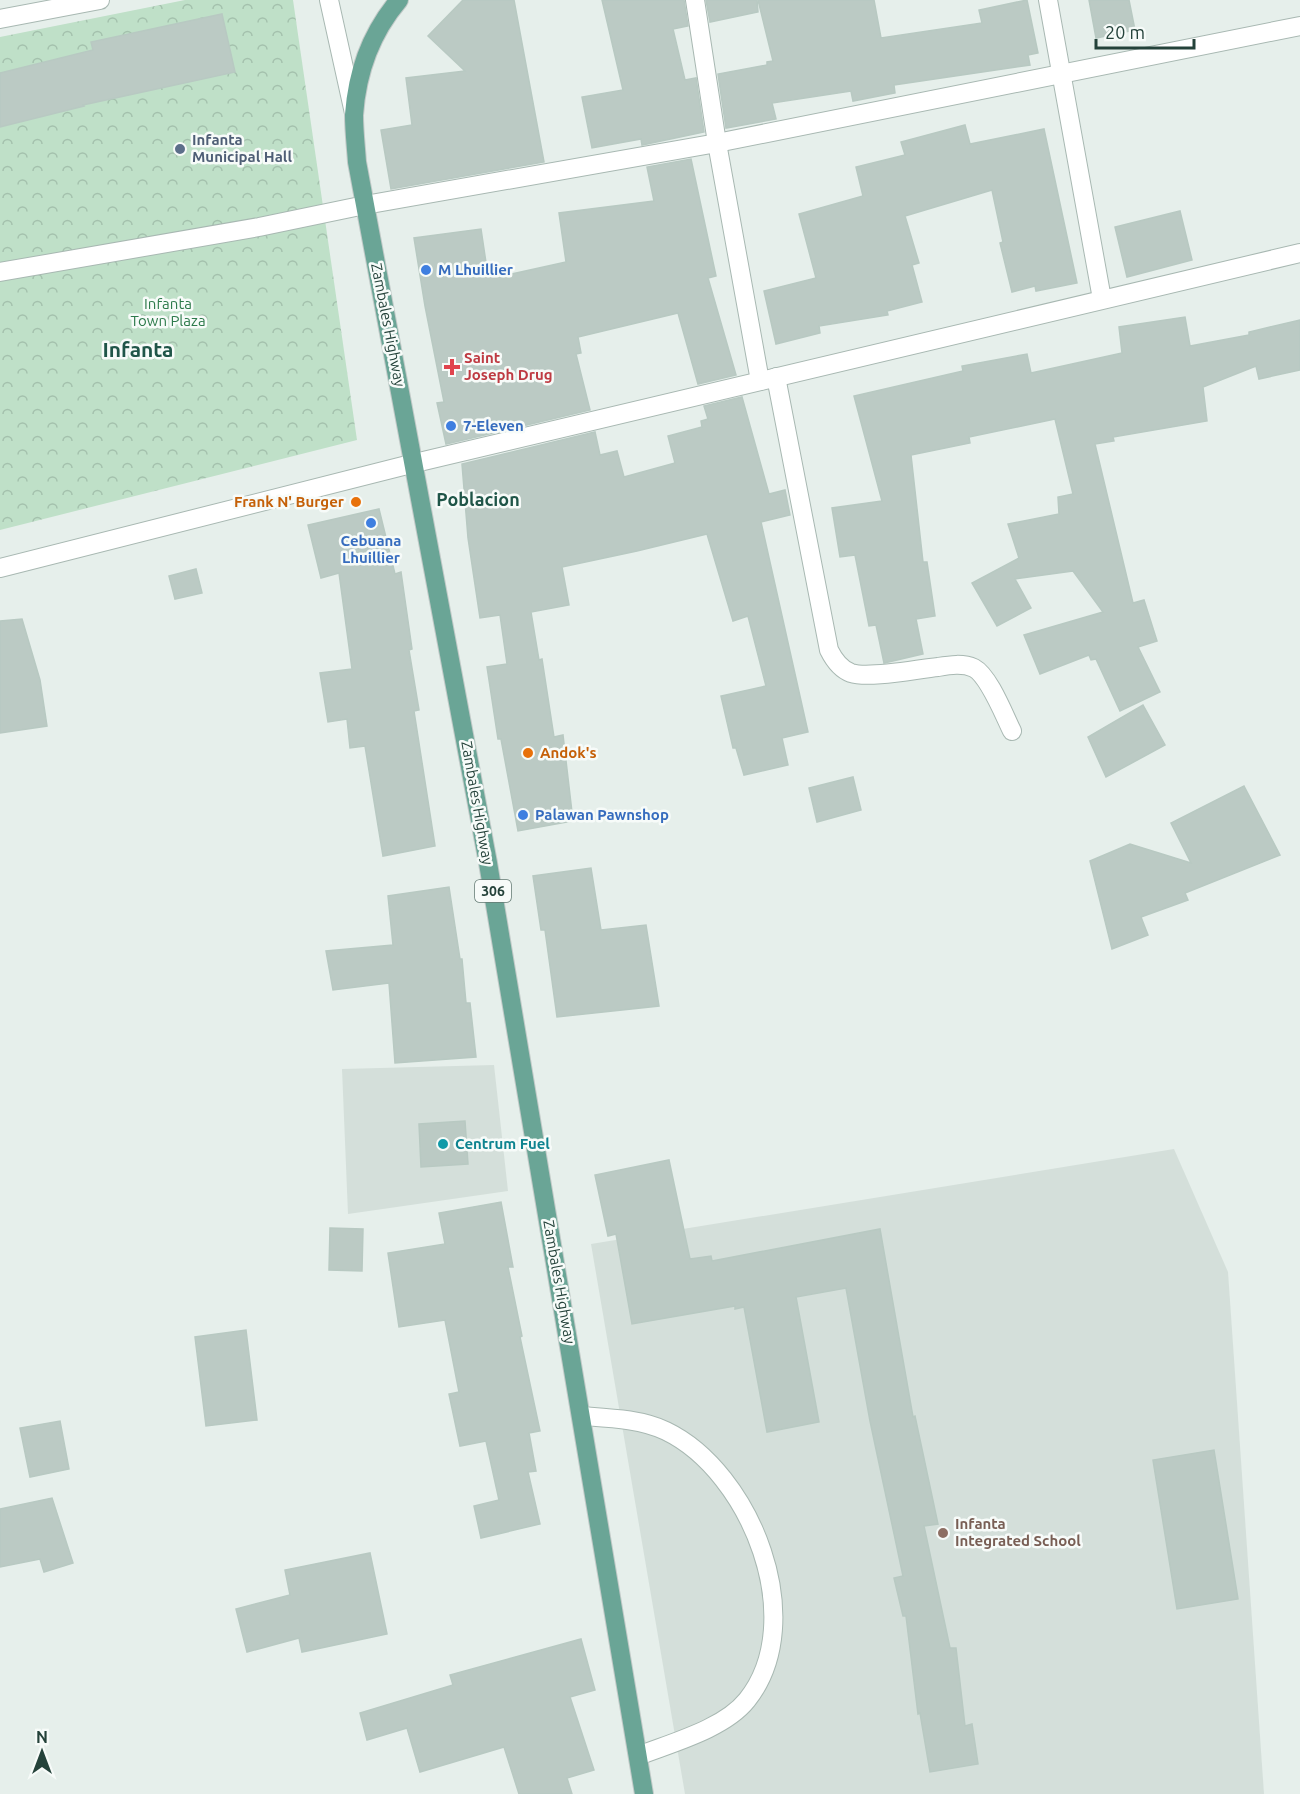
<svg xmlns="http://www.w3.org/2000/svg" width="1300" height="1794" font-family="Ubuntu,sans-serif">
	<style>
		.built { fill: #d4dfda }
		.forest { fill: url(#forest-crowns) }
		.building { fill: #bbcac4; stroke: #b8c9c2; stroke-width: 1.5 }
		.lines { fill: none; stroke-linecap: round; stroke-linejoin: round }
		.service-casing { stroke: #a8b8b2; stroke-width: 20 }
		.pedestrian-casing { stroke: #a8b8b2; stroke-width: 20 }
		.minor-casing { stroke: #a8b8b2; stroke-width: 20 }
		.tertiary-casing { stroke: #a8b8b2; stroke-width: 20 }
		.primary-casing { stroke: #c2cac8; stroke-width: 20 }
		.service { stroke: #fff; stroke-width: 18 }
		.pedestrian { stroke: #fff; stroke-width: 18 }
		.minor { stroke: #fff; stroke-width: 18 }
		.tertiary { stroke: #fff; stroke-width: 18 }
		.primary { stroke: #6aa596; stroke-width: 18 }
		.service-dot { fill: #5c6f8a; stroke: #f7fbf9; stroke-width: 2 }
		.shop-dot { fill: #3f7fe0; stroke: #f7fbf9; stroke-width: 2 }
		.health-dot { fill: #e0444e; stroke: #f7fbf9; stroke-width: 2 }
		.food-dot { fill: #e8710a; stroke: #f7fbf9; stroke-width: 2 }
		.culture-dot { fill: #0f9aa8; stroke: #f7fbf9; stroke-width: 2 }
		.education-dot { fill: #8d6e63; stroke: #f7fbf9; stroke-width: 2 }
		.labels { text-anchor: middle; stroke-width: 5; stroke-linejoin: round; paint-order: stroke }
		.shield { fill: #f7fbf9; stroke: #637a73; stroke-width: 1.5 }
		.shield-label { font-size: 14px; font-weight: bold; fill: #24423a }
		.service-label { font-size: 15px; font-weight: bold; fill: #4e5e75; stroke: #f7fbf9; text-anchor: start }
		.shop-label { font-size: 15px; font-weight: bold; fill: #366cbe; stroke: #f7fbf9; text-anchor: start }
		.park-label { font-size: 15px; fill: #2d7a4b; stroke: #f7fbf9 }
		.street-label { font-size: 15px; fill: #24423a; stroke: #f7fbf9 }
		.health-label { font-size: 15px; font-weight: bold; fill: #be3a42; stroke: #f7fbf9; text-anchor: start }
		.food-label { font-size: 15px; font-weight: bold; fill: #c56008; stroke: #f7fbf9; text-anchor: end }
		.culture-label { font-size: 15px; font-weight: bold; fill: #0d838f; stroke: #f7fbf9; text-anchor: start }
		.education-label { font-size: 15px; font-weight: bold; fill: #785e54; stroke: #f7fbf9; text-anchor: start }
		.quarter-label { font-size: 18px; font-weight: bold; fill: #1f5548; stroke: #f7fbf9 }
		.district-label { font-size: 21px; font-weight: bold; fill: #1f5548; stroke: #f7fbf9 }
	</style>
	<defs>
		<pattern id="forest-crowns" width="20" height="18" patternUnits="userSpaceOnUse" patternTransform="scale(1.5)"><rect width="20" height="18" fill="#bfe0c8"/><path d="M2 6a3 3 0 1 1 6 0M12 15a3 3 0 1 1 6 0" fill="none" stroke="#a4c1ad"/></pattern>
	</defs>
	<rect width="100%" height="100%" fill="#e6efeb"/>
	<g class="built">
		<path d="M494 1065 508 1191 348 1214 342 1069Z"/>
		<path d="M1174 1149 1228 1272 1264 1794H685L591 1244Z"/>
	</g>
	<path class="forest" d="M185 0H293L357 440 0 530V37Z"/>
	<g class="building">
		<path d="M463 0H514L544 162 391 189 381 130 412 125 406 78 465 71 428 36Z"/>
		<path d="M602 0H684L688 26 673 29 685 80 696 78 704 132 642 145 641 139 592 148 582 97 623 90Z"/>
		<path d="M706 0H757L758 12 710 22Z"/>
		<path d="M758 0H874L881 38 982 23 979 10 1027 0 1038 53 1028 55 1030 65 894 85 895 93 853 101 851 91 772 103 776 119 726 128 718 74 767 65V62L773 61Z"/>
		<path d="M1089 0H1129L1135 30 1096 38Z"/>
		<path d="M222 14 235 72 83 105 84 106 0 127V73L93 50 91 42Z"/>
		<path d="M965 125 970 144 1044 129 1077 283 1036 291 1035 286 1012 292 1000 243 1003 242 992 190 905 216 919 263 912 265 922 302 887 311 888 315 819 326 820 333 776 344 764 291 816 278 799 214 863 196 856 167 905 155 901 142Z"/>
		<path d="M691 159 716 276 708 278 736 375 698 384 678 313 578 337 581 353 576 354 590 410 446 444 437 403 444 402 425 306 414 238 481 229 488 276H494V278L566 262 559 213 654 201 647 167Z"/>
		<path d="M1180 211 1192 260 1127 277 1115 227Z"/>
		<path d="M1185 317 1190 346 1249 335V332L1300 320V370L1259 379 1256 366 1203 387 1207 421 1113 437 1114 441 1095 444 1133 603 1144 600 1157 641 1138 647 1160 692 1120 711 1096 659 1091 660 1089 655 1040 674 1024 635 1103 612 1073 571 1015 579 1031 608 997 626 972 583 1019 558 1008 524 1059 514 1058 497 1073 494 1055 419 969 437 970 443 911 455 923 562H927L935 616 916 619 923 654 884 663 876 625 869 626 855 555 840 557 832 508 882 501 854 396 963 371 962 366 1027 354 1031 373 1122 353 1119 327Z"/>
		<path d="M742 397 769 494 785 490 790 515 761 522 808 732 782 738 788 765 744 775 736 748H733L721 696 766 686 748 616 733 621 707 534 637 551 562 567 569 605 531 612 539 660 542 659 554 737 563 735 573 821 518 831 501 739H498L487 667 507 664 500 615 480 618 468 538 462 464 595 432 600 455 617 451 624 477 675 463 668 436 702 427 701 421 708 419 704 406Z"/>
		<path d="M379 509 395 574 401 572 412 649 409 650 419 710 414 711 435 846 383 856 365 746 350 748 347 719 328 722 320 673 352 669 339 573 321 578 308 525Z"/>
		<path d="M196 569 202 593 175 599 169 576Z"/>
		<path d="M22 619 40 680 47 726 0 733V621Z"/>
		<path d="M1143 705 1165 745 1106 777 1088 737Z"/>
		<path d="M853 777 861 810 817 822 809 788Z"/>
		<path d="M1244 786 1280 855 1185 893 1188 900 1141 917 1148 935 1112 949 1090 861 1130 844 1191 863 1171 823Z"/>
		<path d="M591 868 601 930 646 925 659 1006 557 1017 545 930H541L533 876Z"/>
		<path d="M449 887 460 959H462L466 1003H470L476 1057 395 1063 389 983 333 990 326 951 393 945 388 896Z"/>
		<path d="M465 1121 468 1164 421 1167 419 1124Z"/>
		<path d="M669 1160 690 1259 711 1256 712 1261 880 1229 913 1417 915 1416 938 1524 924 1526 950 1648H956L965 1726 972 1724 978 1764 930 1772 920 1713 918 1714 906 1616H903L894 1578 903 1576 870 1421 846 1288 796 1297 819 1422 767 1432 744 1307 735 1309V1306L632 1324 616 1234 608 1236 595 1175Z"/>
		<path d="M501 1202 513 1267H508L522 1336 520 1337 540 1431 529 1433 536 1471 528 1472 540 1524 481 1538 474 1506 499 1500 486 1441 460 1446 449 1394 459 1392 445 1320 399 1327 388 1253 445 1244 439 1213Z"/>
		<path d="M330 1228 363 1229 362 1271 329 1270Z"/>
		<path d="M246 1330 257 1420 206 1426 195 1337Z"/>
		<path d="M60 1421 69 1469 30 1477 20 1428Z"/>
		<path d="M1214 1450 1238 1599 1177 1609 1153 1460Z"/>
		<path d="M52 1498 73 1563 44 1572 40 1559 0 1567V1509Z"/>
		<path d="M370 1553 387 1634 302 1652 299 1638 247 1652 236 1609 290 1595 285 1570Z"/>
		<path d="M581 1639 595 1690 570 1697 594 1770 567 1778 572 1794H519L504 1747 420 1772 407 1728 367 1740 360 1713 453 1685 450 1675Z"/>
	</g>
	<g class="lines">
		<defs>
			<path id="service" d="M582 1416C609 1418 641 1419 666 1431 751 1472 810 1621 747 1700 724 1729 671 1743 638 1756"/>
			<path id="pedestrian" d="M0 272 259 227 365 205"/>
			<g id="minor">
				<path d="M695 0 717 143 760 381"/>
				<path d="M1048 0 1102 299"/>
				<path d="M365 205 717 143 1300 26"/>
				<path d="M776 377 829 650C834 660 840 669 851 673 869 679 917 669 938 667 950 665 963 663 974 668 989 676 1004 715 1012 731"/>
				<path d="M0 568 415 463 1300 253"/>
			</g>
			<g id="tertiary">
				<path d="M329 0 354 113"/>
				<path d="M0 19 100 0"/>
			</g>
			<path id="primary" d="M399 0C371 33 357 72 354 115 354 131 356 147 357 162L488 863 644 1794"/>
		</defs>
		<use href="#service" class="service-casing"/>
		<use href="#pedestrian" class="pedestrian-casing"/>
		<use href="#minor" class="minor-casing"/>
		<use href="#tertiary" class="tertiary-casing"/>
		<use href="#primary" class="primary-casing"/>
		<use href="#service" class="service"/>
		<use href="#pedestrian" class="pedestrian"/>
		<use href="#minor" class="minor"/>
		<use href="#tertiary" class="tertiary"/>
		<use href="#primary" class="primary"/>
	</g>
	<circle class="service-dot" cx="180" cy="149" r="6"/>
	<g class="shop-dot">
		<circle cx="426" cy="270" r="6"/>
		<circle cx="451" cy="426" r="6"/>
		<circle cx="371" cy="523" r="6"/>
		<circle cx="523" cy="815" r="6"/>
	</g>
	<path class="health-dot" d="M449 358h6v6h6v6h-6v6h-6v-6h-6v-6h6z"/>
	<g class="food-dot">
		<circle cx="356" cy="502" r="6"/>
		<circle cx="528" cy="753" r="6"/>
	</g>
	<circle class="culture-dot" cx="443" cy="1144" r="6"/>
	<circle class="education-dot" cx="943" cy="1533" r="6"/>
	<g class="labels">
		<rect class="shield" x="475" y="880" width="36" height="22" rx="4.5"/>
		<g class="shield-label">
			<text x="493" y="896">306</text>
		</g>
		<g class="service-label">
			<text x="192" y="145">Infanta<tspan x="192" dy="17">Municipal Hall</tspan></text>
		</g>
		<g class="shop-label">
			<text x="438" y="275">M Lhuillier</text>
			<text x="463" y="431">7-Eleven</text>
			<text x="371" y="546" text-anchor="middle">Cebuana<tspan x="371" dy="17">Lhuillier</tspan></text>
			<text x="535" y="820">Palawan Pawnshop</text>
		</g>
		<g class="park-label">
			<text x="168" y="309">Infanta<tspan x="168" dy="17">Town Plaza</tspan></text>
		</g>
		<g class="street-label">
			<text transform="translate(388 325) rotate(79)" y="5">Zambales Highway</text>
			<text transform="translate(477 803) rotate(80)" y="5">Zambales Highway</text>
			<text transform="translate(559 1282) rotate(80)" y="5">Zambales Highway</text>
		</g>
		<g class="health-label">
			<text x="464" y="363">Saint<tspan x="464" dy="17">Joseph Drug</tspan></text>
		</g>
		<g class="food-label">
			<text x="344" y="507">Frank N' Burger</text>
			<text x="540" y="758" text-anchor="start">Andok's</text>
		</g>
		<g class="culture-label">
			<text x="455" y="1149">Centrum Fuel</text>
		</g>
		<g class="education-label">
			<text x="955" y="1529">Infanta<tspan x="955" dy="17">Integrated School</tspan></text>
		</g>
		<g class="quarter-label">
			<text x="478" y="506">Poblacion</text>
		</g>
		<g class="district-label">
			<text x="138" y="357">Infanta</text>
		</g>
	</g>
	<g transform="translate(42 1752)" stroke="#f7fbf9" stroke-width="4.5" paint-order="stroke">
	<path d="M0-4.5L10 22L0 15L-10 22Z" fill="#24423a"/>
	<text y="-9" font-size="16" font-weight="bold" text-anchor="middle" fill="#24423a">N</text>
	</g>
	<path d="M1096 39v9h98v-9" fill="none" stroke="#24423a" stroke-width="3"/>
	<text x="1105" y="39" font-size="18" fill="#24423a" stroke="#f7fbf9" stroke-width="4.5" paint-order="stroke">20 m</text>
</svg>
